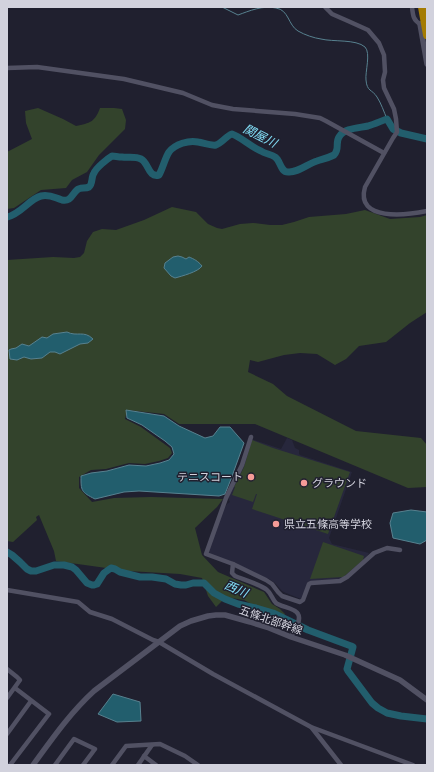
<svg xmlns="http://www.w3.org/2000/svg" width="434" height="772" font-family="'Roboto Condensed','Noto Sans JP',sans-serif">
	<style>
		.built { fill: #27273c }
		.green { fill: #33432c }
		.water { fill: #225e6d; stroke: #57818f }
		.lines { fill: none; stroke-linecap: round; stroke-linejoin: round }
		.stream { stroke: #57818f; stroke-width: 1 }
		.river { stroke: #225e6d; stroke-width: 7 }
		.minor { stroke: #515163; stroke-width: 4.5 }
		.tertiary { stroke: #515163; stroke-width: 5.5 }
		.motorway { stroke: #a47b02; stroke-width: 8 }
		.poi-dot { fill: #f59b97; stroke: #20202f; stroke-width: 1.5 }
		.labels { text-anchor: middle; stroke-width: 3; stroke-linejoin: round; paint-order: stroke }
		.poi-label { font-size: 11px; fill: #d2d2dd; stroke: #20202f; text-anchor: start }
		.street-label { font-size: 11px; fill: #d2d2dd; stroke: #20202f }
		.water-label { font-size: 12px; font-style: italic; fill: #83e0f9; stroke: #20202f }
	</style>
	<rect width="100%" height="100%" fill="#20202f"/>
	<path class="built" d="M287 438 292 440 295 448 299 450V454L300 455 352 472 329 538 332 544 369 553 367 556 343 577 339 579 308 582 301 599 286 593 282 591 275 583 269 579 238 565V564L225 559 210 555 208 552 223 510 227 504 230 502 228 498 251 439 281 449Z"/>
	<g class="green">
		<path d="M38 108 63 119 76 126C90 123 95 122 100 108H114L122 109 126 120 125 129 99 155 87 172 72 180 66 188 41 190 14 208 7 209V152L32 139 26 123 25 111Z"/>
		<path d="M172 207 196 212 208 224 217 228 222 229 240 224 253 223 270 225H282L294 222 309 217 346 214 365 210 390 219 420 217 427 215V312L410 323 386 342 359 346 346 359 335 365 317 354 300 353 284 355 258 362 250 360 248 372 273 384 287 396 356 431 421 438 427 445V487L408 488 255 424H179L164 414 127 410 125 419 141 427 163 443 170 448 172 453 168 458 159 461 145 464 129 463 106 469 91 470 79 477V488L92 502 114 498 151 497 223 499 217 507 195 528 202 555 218 572 264 592 272 604 280 609 285 614 282 618 270 614 244 600 226 597 216 607 208 596 202 578 180 574 128 571 56 561 54 551 39 515 36 517 37 520 13 542 7 541V260L53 257 74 258 80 257 84 253 87 241 93 232 102 229 116 230 144 220Z"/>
		<path d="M252 440 273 448 350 472 328 534 252 509 257 494H256L253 502 232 495 235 487H234L244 467Z"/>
		<path d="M323 542 364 556 363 560 348 573 343 577 310 579Z"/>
	</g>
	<g class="water">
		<path d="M178 256 182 257 186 259 189 257C194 259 198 261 202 266 198 272 182 276 175 278L171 276 164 268 165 263 173 257Z"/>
		<path d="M67 332C77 337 84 330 93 339L88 343 80 344 60 354 55 352H50L42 358 31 359 24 357 17 360 10 359 9 350 11 349 16 348 22 344 29 346 42 337 47 338 53 334Z"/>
		<path d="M126 410 164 416 179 426 205 438 213 436 220 427H230L244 443 231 479 225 494 219 496 139 491 124 492 95 499C81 492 81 491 81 476L91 473 107 471 129 465 146 466 160 463 169 460 174 454 172 447 165 441 142 425 127 418Z"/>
		<path d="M411 510 427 512V540L420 544 393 538 390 523 393 513Z"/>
		<path d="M113 694 140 702 141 721 117 722 98 714Z"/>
	</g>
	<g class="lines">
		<path class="stream" d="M222 7 238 15C249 11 263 5 276 8 289 10 288 25 298 31 305 35 314 38 321 39 333 42 356 39 365 47 371 53 365 72 366 80 367 92 372 89 377 97 381 103 384 112 387 119"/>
		<g class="river">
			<path d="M7 217C21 214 29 199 41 196 50 194 55 198 62 200 71 202 72 194 77 190 80 187 85 189 89 187 93 184 91 177 94 173 96 168 107 159 112 156 115 156 118 157 122 157 128 158 135 156 141 159 149 163 148 178 159 175 163 168 165 158 169 152 175 144 189 140 198 142 204 143 211 146 216 145 222 143 226 136 232 134 241 137 251 147 261 151 265 154 271 154 275 157 281 161 280 172 288 172 298 173 307 164 317 161 323 159 328 158 334 155 340 149 335 143 339 137 344 128 359 128 368 126 375 124 381 121 387 119L393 129 401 133 427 139"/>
			<path d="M7 552 12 555 20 562 27 569 31 571H36L54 565H64L72 567 76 570 87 583 92 585H94L97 584 104 573 111 568 115 569 120 572 140 577H152L166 579 175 584 181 585H186L193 583H204L214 593 225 599 238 604 256 608 273 613 308 630 351 646 353 647 347 669 348 671 372 703 378 708 387 713 401 716 427 719"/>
		</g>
		<g class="minor">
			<path d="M325 7 332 14 348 21 368 30 379 43 384 55 385 72 383 80 384 88 394 109 396 119 397 132 393 138 365 187C355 222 407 215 427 211"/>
			<path d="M412 7C413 15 413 20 420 24L422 23"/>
			<path d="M7 68 37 67 124 79 183 93 212 105 233 109 295 114 320 118 326 121 384 153"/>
			<path d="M251 437 242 465 226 498 206 554 233 564 266 580 272 584 278 592 282 596 300 602 303 600 309 584 311 583 340 581 347 577 374 553 387 548 400 550"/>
			<path d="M233 564 232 573 235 576C242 579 262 585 267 590 271 593 272 599 276 603 281 607 295 608 298 614 302 620 294 631 291 637"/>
			<path d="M7 590 78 602 90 612 112 619 153 640 159 642 213 674 311 727 413 765"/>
			<path d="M7 669 17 677 20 680 7 698"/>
			<path d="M312 728 341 765"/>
			<path d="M7 734 31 701"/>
			<path d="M144 756 156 765"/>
			<path d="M10 765 49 714 15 688"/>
			<path d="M55 765 74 739 95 749 83 765"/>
			<path d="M112 765 126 746 160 744 185 756 198 765"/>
			<path d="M138 765 152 745"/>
		</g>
		<g class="tertiary">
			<path d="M420 24 427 64"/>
			<path d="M33 765C52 739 70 713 94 691L180 626 191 621 208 616 216 615H225L250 622 269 628 291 637 345 655 400 680 427 700"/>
		</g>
		<path class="motorway" d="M422 7 427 35"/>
	</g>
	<g class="poi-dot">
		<circle cx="251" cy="477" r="4"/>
		<circle cx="304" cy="483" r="4"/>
		<circle cx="276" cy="524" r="4"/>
	</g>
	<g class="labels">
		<g class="poi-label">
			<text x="243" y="481" text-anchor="end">テニスコート</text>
			<text x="312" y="487">グラウンド</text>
			<text x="284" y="528">県立五條高等学校</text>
		</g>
		<g class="street-label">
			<text transform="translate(271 620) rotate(19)" y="4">五條北部幹線</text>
		</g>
		<g class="water-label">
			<text transform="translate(260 136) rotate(27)" y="4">関屋川</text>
			<text transform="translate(236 589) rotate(23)" y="4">西川</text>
		</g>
	</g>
	<rect width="434" height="772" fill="none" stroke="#d2d2dd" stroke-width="16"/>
</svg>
